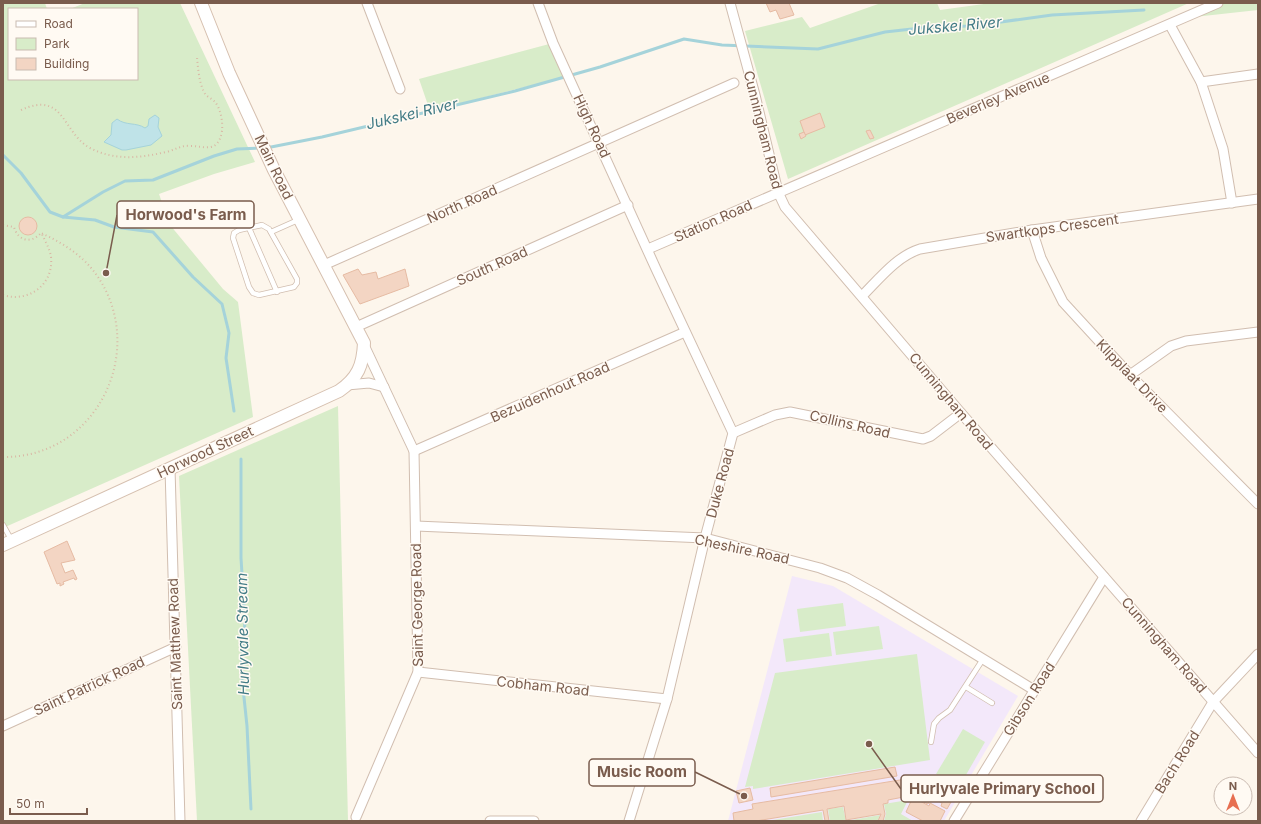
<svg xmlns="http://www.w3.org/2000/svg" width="1261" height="824" font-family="Inter,sans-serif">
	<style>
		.education { fill: #f3e8fa }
		.green { fill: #d8ecc9 }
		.water { fill: #bfe3e8; stroke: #a5d3da }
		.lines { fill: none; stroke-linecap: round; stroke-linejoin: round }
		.stream { stroke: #a5d3da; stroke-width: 3 }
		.building { fill: #f3d5c3; stroke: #e6bba3 }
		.service-casing { stroke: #d1beb0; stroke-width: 6 }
		.minor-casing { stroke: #d1beb0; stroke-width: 11 }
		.secondary-casing { stroke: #d6c0b0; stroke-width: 14 }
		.path { stroke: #d9b8a5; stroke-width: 2; stroke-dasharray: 1 3; stroke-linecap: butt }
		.service { stroke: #fff; stroke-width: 4.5 }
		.minor { stroke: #fff; stroke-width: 9 }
		.secondary { stroke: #fff; stroke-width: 12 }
		.labels { text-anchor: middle; stroke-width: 3; stroke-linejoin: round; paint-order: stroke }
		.street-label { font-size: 14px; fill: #7a5c4d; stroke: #fffaf3 }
		.water-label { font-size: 15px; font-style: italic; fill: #437c86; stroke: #fffaf3 }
		.leader { fill: none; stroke: #7a5c4d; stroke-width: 1.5 }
		.callout-dot { fill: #7a5c4d; stroke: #fffaf3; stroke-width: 1.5 }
		.callout { fill: #fffaf3; stroke: #7a5c4d; stroke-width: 1.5 }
		.callout-label { font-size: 15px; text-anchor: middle; font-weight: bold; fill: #7a5c4d }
	</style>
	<rect width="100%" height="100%" fill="#fdf6ec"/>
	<path class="education" d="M792 576 833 586 1018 696 944 821H728Z"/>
	<g class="green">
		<path d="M3 3H45L47 9H9V79H137V9H70L85 3H180L255 162 214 174 159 194 170 225 223 289 238 302 253 417 3 528Z"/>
		<path d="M881 3H937L940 10 991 3H1189L788 179 745 31 802 17 810 28Z"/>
		<path d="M1218 3H1258V10L1185 18Z"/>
		<path d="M553 43 569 76 430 111 419 79Z"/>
		<path d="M338 406 348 821H197L179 476Z"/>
		<path d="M843 603 846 626 800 632 797 609Z"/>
		<path d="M879 626 883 649 836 655 833 632Z"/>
		<path d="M829 633 832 656 786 662 783 639Z"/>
		<path d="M917 654 930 760 753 789V786L745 787 775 673Z"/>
		<path d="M963 729 985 742 959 787 936 774Z"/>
		<path d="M908 800 901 814 913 821H884L886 814 884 804Z"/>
		<path d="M843 807 846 821 880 815 878 821H830L828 809Z"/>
		<path d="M822 812 823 821H767Z"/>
	</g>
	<path class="water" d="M155 115 159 118 158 127 162 136 151 145 126 150H122L104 142 111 135 112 123 117 119C126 126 136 122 145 128L148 126 149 119Z"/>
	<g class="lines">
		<g class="stream">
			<path d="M266 148 322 137 515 91 600 67 684 39 722 45 818 49 885 32 930 27 971 26 1052 15 1144 10"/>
			<path d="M3 155 21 173 50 212 63 217 103 192 125 181 153 180 214 156 237 149 260 148"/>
			<path d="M63 217 95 220 114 227 153 232 193 277 222 304 229 333 226 358 234 411"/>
			<path d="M241 459V558L245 622 241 669 247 726 251 809"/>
		</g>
	</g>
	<g class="building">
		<path d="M766 3H789L794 15 780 19 776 10 770 12Z"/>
		<path d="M820 113 825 127 805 135 800 121Z"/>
		<path d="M870 130 874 138 870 139 866 131Z"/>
		<path d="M804 132 806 136 801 139 799 134Z"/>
		<circle cx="28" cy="226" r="9"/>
		<path d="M358 269 362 275 376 272 378 279 405 269 409 286 360 304 343 275Z"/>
		<path d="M67 541 75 560 61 563 65 573 73 570 77 579 75 580 74 578 63 582 64 584 60 586V583L57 584 44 552Z"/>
		<path d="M895 767 897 776 771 797 770 788Z"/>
		<path d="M912 778 914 795 888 800V803L883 804 885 814 883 821H878L881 814 846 820 844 806 827 809 829 821H825L823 810 756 821H734L733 813 753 809 752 804Z"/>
		<path d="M928 782 937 787 928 804 919 800Z"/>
		<path d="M939 786 955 795 947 809 941 806 942 803 933 798Z"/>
		<path d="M750 788 753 800 739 803 736 791Z"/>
		<path d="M913 797 929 806 930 803 945 811 940 821H923L906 812Z"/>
	</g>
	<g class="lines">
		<defs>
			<g id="service">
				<path d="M262 225 269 229 297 279V283L294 287 259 295 253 293 249 287 233 238 234 233 239 230Z"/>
				<path d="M249 228 277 292"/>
				<path d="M271 232 298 220"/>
				<path d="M3 525 12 541"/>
				<path d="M966 687 992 703"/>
				<path d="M931 742 934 724 939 718 950 710 983 659"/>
			</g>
			<g id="minor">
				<path d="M367 3 400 89"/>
				<path d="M538 3 553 43 656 269 733 433 705 538 667 699 629 821"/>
				<path d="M730 3 755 95 778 192 785 207 961 413 1258 753"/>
				<path d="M1170 25 1201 82 1223 149 1232 203"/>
				<path d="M1201 82 1258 74"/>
				<path d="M1032 230 1041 258 1063 302 1130 375 1258 504"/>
				<path d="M648 249 1218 3"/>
				<path d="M324 265 734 83"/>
				<path d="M862 296C879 279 897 256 920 249L1032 230 1258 199"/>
				<path d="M356 327 628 205"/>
				<path d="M1130 375 1171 346 1186 341 1258 332"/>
				<path d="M347 385 369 383 384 387"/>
				<path d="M733 433 775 415 790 412 923 439 931 436 961 413"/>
				<path d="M414 451 685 332"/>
				<path d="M170 468 180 821"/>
				<path d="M416 526 705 538 820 568 847 578 878 595 1034 690"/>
				<path d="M418 672 667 699"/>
				<path d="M3 726 176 647"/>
				<path d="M356 817 418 672 414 451 364 345"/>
				<path d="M490 821H534"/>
				<path d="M954 821 1104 577"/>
				<path d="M1141 821 1213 702 1258 654"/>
			</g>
			<path id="secondary" d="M3 545 339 391C358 378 363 365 364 343L274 170 229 73 201 3"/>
		</defs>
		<use href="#service" class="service-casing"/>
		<use href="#minor" class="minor-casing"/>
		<use href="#secondary" class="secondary-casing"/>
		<g class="path">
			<path d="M21 110C65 90 62 133 90 148 115 161 140 158 166 152 175 150 181 145 190 146 205 146 218 154 222 131 223 123 221 109 215 102 212 98 207 98 204 92 199 82 198 68 197 57"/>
			<path d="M3 225 14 227C18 241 31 244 41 233"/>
			<path d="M3 295C28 303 54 285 51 257 50 249 45 241 42 234"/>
			<path d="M3 457C96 458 148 352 98 277 84 256 63 243 41 233"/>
		</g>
		<use href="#service" class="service"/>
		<use href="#minor" class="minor"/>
		<use href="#secondary" class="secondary"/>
	</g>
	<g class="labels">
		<g class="street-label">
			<text transform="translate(998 98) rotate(-23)" y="5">Beverley Avenue</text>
			<text transform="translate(592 126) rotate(65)" y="5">High Road</text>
			<text transform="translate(763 130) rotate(76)" y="5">Cunningham Road</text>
			<text transform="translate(274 167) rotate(64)" y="5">Main Road</text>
			<text transform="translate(462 204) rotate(-24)" y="5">North Road</text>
			<text transform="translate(713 221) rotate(-24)" y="5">Station Road</text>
			<text transform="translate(1052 228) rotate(-8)" y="5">Swartkops Crescent</text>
			<text transform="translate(492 266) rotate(-24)" y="5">South Road</text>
			<text transform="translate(1132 376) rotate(46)" y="5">Klipplaat Drive</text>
			<text transform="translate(550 392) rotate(-24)" y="5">Bezuidenhout Road</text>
			<text transform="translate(951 401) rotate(50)" y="5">Cunningham Road</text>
			<text transform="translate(850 424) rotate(13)" y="5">Collins Road</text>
			<text transform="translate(205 452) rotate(-25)" y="5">Horwood Street</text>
			<text transform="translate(720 483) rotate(-75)" y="5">Duke Road</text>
			<text transform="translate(742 549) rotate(12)" y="5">Cheshire Road</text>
			<text transform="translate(417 605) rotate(-91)" y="5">Saint George Road</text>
			<text transform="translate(175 644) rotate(-92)" y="5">Saint Matthew Road</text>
			<text transform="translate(1164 645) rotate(49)" y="5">Cunningham Road</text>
			<text transform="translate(89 686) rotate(-25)" y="5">Saint Patrick Road</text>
			<text transform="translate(543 686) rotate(6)" y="5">Cobham Road</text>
			<text transform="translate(1029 699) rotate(-58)" y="5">Gibson Road</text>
			<text transform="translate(1177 762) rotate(-58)" y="5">Bach Road</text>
		</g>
		<g class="water-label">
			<text transform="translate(955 26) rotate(-5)" y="5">Jukskei River</text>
			<text transform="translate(412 114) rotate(-13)" y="5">Jukskei River</text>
			<text transform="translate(243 634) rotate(-91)" y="5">Hurlyvale Stream</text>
		</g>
	</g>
	<path class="leader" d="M106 273L117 215M744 796L695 772M869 744L901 789"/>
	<g class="callout-dot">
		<circle cx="106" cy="273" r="4"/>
		<circle cx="744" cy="796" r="4"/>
		<circle cx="869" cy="744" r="4"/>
	</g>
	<g class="callout">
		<rect x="117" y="201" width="137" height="27" rx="4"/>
		<rect x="589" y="759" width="106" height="27" rx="4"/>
		<rect x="901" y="775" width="202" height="27" rx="4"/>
	</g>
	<g class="callout-label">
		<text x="186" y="220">Horwood's Farm</text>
		<text x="642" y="777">Music Room</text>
		<text x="1002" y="794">Hurlyvale Primary School</text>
	</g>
	<rect width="1261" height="824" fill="none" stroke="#7a5c4d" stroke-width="8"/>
	<rect x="8" y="8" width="130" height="72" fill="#fffaf3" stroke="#cabbb1"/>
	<rect x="16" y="21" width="20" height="6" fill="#ffffff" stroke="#cabbb1"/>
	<text x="44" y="28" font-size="12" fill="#7a5c4d">Road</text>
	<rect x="16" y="38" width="20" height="12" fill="#d8ecc9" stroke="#cabbb1"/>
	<text x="44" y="48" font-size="12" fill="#7a5c4d">Park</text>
	<rect x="16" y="58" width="20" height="12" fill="#f3d5c3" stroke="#cabbb1"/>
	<text x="44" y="68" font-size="12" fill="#7a5c4d">Building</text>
	<g transform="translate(1233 796)"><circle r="19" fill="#fffaf3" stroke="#cabbb1"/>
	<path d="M0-3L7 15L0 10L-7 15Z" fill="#e76f51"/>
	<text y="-6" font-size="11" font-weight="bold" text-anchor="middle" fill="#7a5c4d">N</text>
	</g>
	<path d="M10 808v6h77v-6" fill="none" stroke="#7a5c4d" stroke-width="2"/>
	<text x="16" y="808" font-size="12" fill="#7a5c4d" stroke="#fffaf3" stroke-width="3" paint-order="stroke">50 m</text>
</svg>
